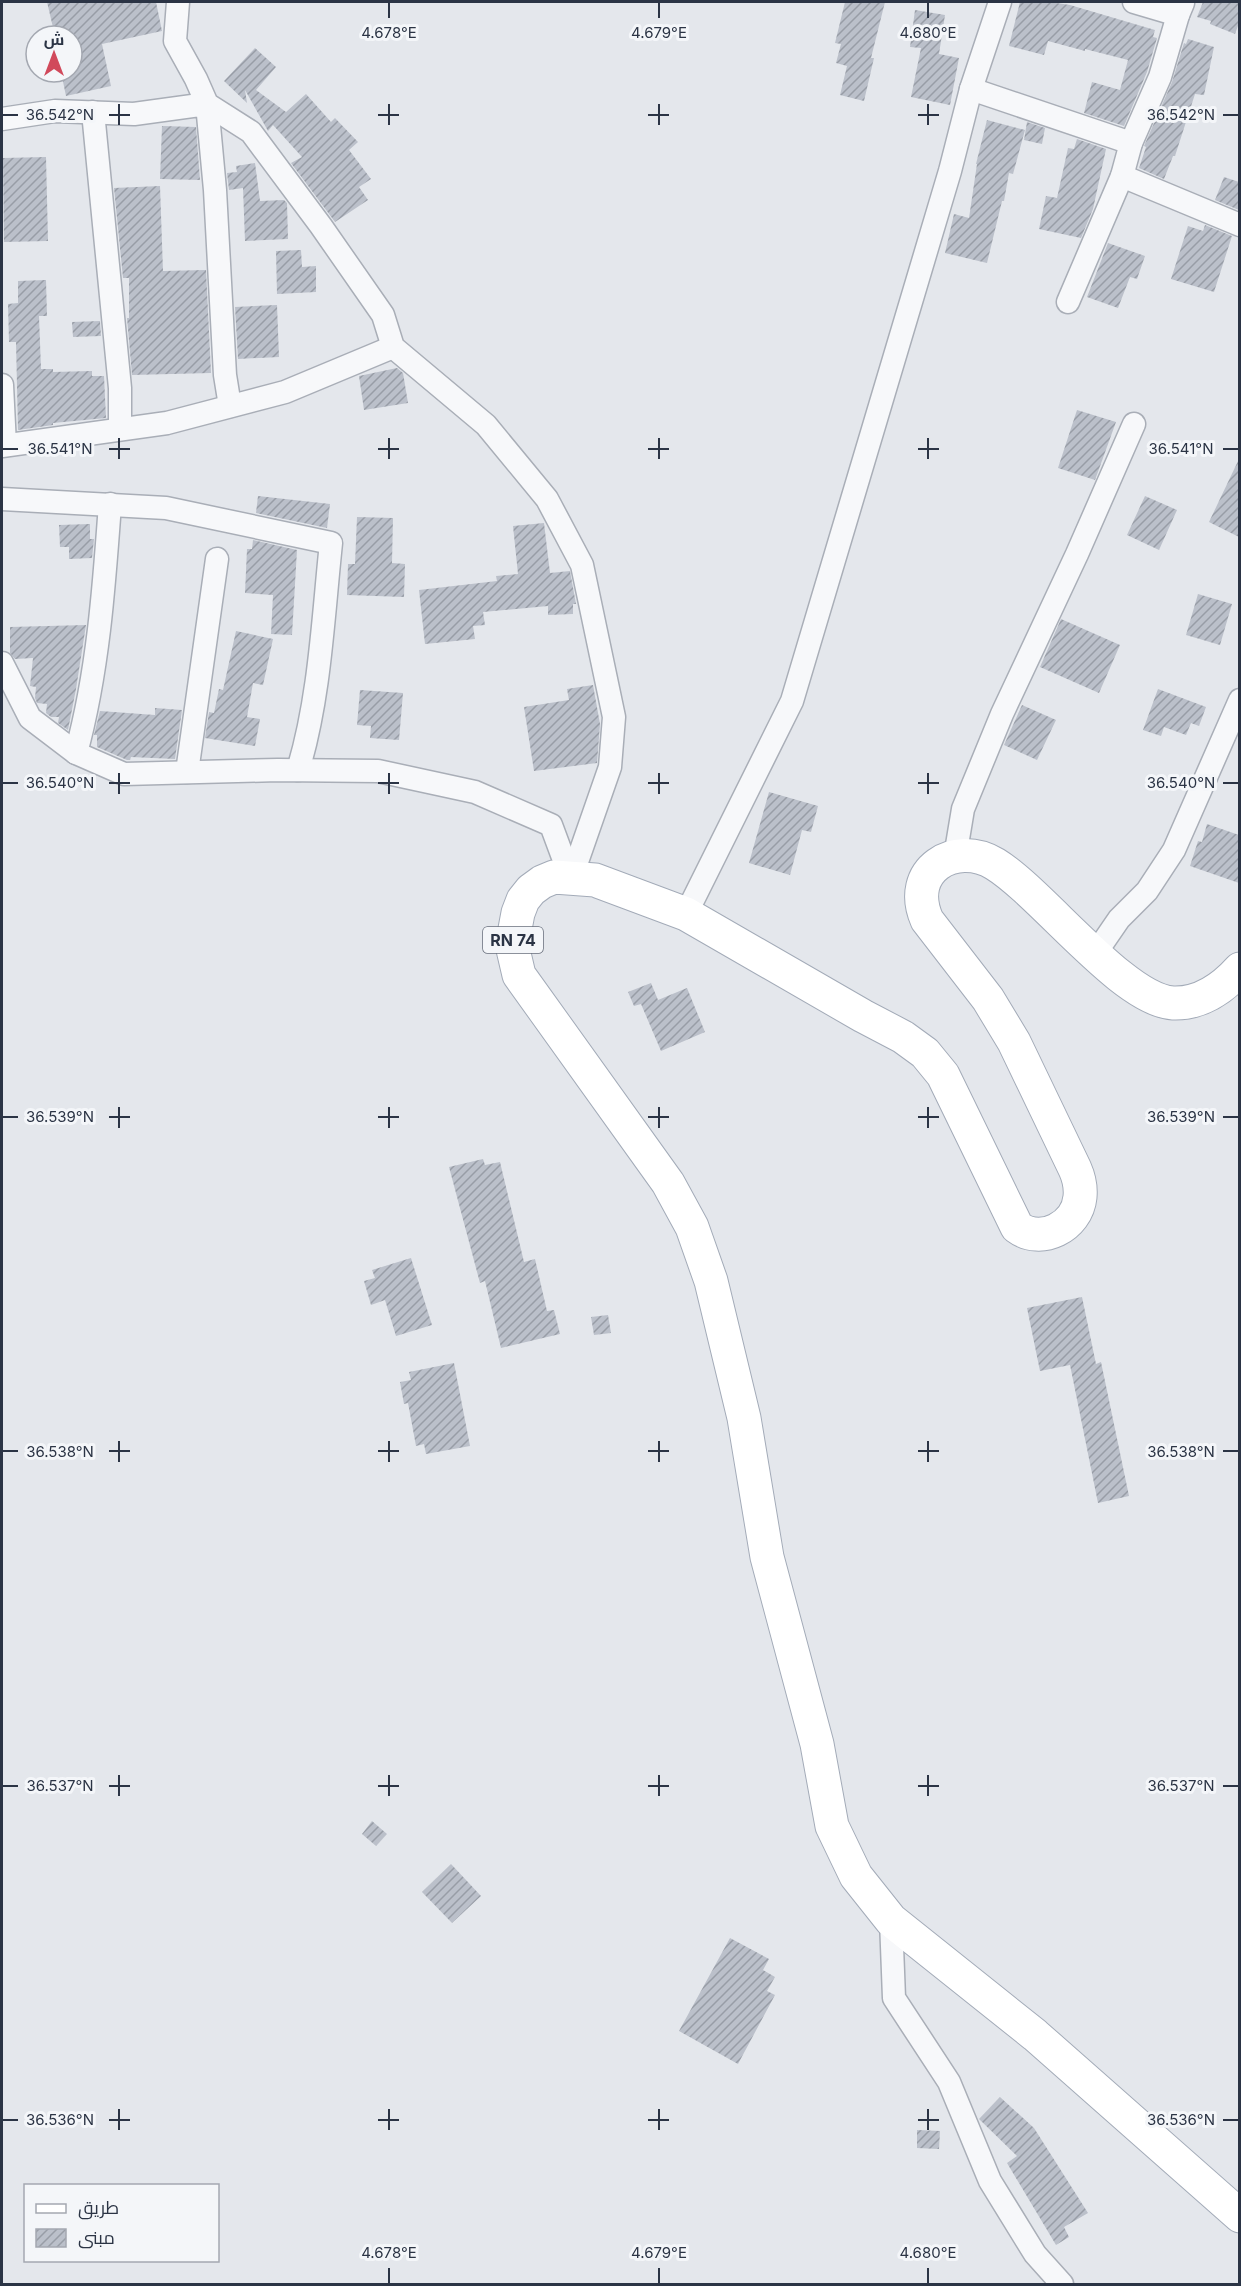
<svg xmlns="http://www.w3.org/2000/svg" width="1241" height="2286" font-family="Inter,Cairo,sans-serif">
	<style>
		.building { fill: url(#building-hatch) }
		.lines { fill: none; stroke-linecap: round; stroke-linejoin: round }
		.street-casing { stroke: #a9aeb7; stroke-width: 25 }
		.primary-casing { stroke: #a3abb8; stroke-width: 35 }
		.street { stroke: #f7f8fa; stroke-width: 22 }
		.primary { stroke: #fff; stroke-width: 33 }
		.ticks { fill: none; stroke: #2b3445; stroke-width: 2 }
		.labels { text-anchor: middle; stroke-width: 6; stroke-linejoin: round; paint-order: stroke }
		.shield { fill: #f4f6f9; stroke: #676e7b; stroke-width: 1.5 }
		.shield-label { font-size: 16px; font-weight: bold; fill: #2b3445 }
		.ticks-label { font-size: 15px; text-anchor: middle; fill: #2b3445; stroke: #f4f6f9; stroke-width: 6; stroke-linejoin: round; paint-order: stroke }
	</style>
	<defs>
		<pattern id="building-hatch" width="6" height="6" patternUnits="userSpaceOnUse" patternTransform="scale(1.5)"><rect width="6" height="6" fill="#bbc0ca"/><path d="M-1 1l2-2M0 6l6-6M5 7l2-2" fill="none" stroke="#989da6"/></pattern>
	</defs>
	<rect width="100%" height="100%" fill="#e4e7ec"/>
	<g class="building">
		<path d="M47 2H156L162 31 102 44 111 86 66 96 61 72H72V36H55Z"/>
		<path d="M845 2H885L871 58H874L864 101 840 95 847 66 836 63 841 44 835 43Z"/>
		<path d="M1020 2H1050L1070 5 1155 30 1153 37 1157 38 1147 72 1124 126 1084 113 1092 82 1120 90 1128 60 1085 49V51L1048 41 1044 55 1009 46Z"/>
		<path d="M1203 2H1239V23L1235 34 1210 24 1211 21 1197 17Z"/>
		<path d="M915 10 945 15 939 54 959 58 950 105 911 97 921 48 910 47Z"/>
		<path d="M1188 39 1214 47 1204 95 1195 94 1175 156H1173L1164 179 1139 168 1146 147 1144 146 1172 82 1184 43 1186 44Z"/>
		<path d="M255 48 276 67 256 90 286 112 306 94 331 122 335 118 358 142 349 150 371 179 359 187 368 200 335 222 291 163 302 157 273 125 268 131 245 90 247 103 224 81Z"/>
		<path d="M987 120 1025 130 1013 174 1009 173 1004 201H1002L987 263 945 253 954 214 969 218 977 164H976Z"/>
		<path d="M1027 122 1045 128 1042 144 1024 140Z"/>
		<path d="M162 126 196 127 200 180 160 179Z"/>
		<path d="M1077 139 1106 149 1093 209 1081 238 1039 229 1046 196 1057 198 1068 148 1074 149Z"/>
		<path d="M46 157 48 241 4 242 3 158Z"/>
		<path d="M255 163 260 201 284 200 287 203 288 239 245 241 243 188 229 190 227 173 237 172 236 166Z"/>
		<path d="M1224 177 1239 182V210L1215 200Z"/>
		<path d="M160 186 163 271 206 270 211 373 132 375 127 318H129V278H123L114 188Z"/>
		<path d="M1205 225 1232 236 1214 292 1171 279 1188 226 1203 231Z"/>
		<path d="M1108 243 1145 256 1137 279 1130 277 1118 308 1087 297Z"/>
		<path d="M301 250 302 267 316 266V292L277 294 276 251Z"/>
		<path d="M46 280 47 316H39L41 369H53V372L92 371V376H104L106 418 53 423V425L18 430 16 342H9L8 304 18 303V281Z"/>
		<path d="M277 305 279 357 238 359 235 307Z"/>
		<path d="M100 321 101 336 73 337 72 322Z"/>
		<path d="M397 368 403 373 408 403 364 410 359 376Z"/>
		<path d="M1077 410 1116 422 1095 480 1058 468Z"/>
		<path d="M1239 459V537L1209 522Z"/>
		<path d="M258 496 330 504 327 528 256 513Z"/>
		<path d="M1145 496 1177 510 1159 550 1127 535Z"/>
		<path d="M357 517 393 518 392 563 405 564 404 597 347 595 348 564H355Z"/>
		<path d="M544 523 550 573 570 571 576 604H573V614L548 615V606L483 612 485 625 473 626 475 639 425 644 419 590 497 581 496 576 518 574 513 526Z"/>
		<path d="M90 524V539H94L92 558 69 559V547H60L59 525Z"/>
		<path d="M253 540 297 550 292 635 271 634 273 595 245 593 247 549H252Z"/>
		<path d="M1198 594 1232 604 1220 645 1186 635Z"/>
		<path d="M1061 619 1120 645 1099 693 1040 667Z"/>
		<path d="M86 625 76 689 68 730 58 723 59 717H51L46 713 47 704 37 703 35 698 36 687 30 686 33 658 15 659 10 653V627Z"/>
		<path d="M236 631 273 639 263 685 253 683 247 717 260 719 255 746 205 738 209 712 214 713 219 689 223 690Z"/>
		<path d="M593 685 600 724 597 763 534 771 524 707 569 700 567 689Z"/>
		<path d="M1158 689 1206 707 1199 726 1191 723 1186 735 1164 727 1161 736 1143 730Z"/>
		<path d="M360 690 403 693 399 740 370 738 371 726 357 725Z"/>
		<path d="M1022 705 1056 720 1037 760 1004 745Z"/>
		<path d="M155 708 182 710 175 759 131 757 130 760H127L97 747V735H94L100 711 155 715Z"/>
		<path d="M769 792 818 806 811 832 802 830 790 875 749 863Z"/>
		<path d="M1207 824 1239 835V883L1190 866 1198 841 1202 842Z"/>
		<path d="M651 983 658 1000 687 988 705 1032 661 1051 641 1004 634 1006 628 992Z"/>
		<path d="M483 1159 485 1165 500 1162 524 1262 535 1259 547 1311 554 1310 560 1334 501 1348 485 1281 480 1283 449 1167Z"/>
		<path d="M411 1258 432 1325 396 1336 385 1300 371 1305 364 1281 375 1278 372 1270Z"/>
		<path d="M1082 1297 1096 1364 1101 1362 1129 1496 1098 1503 1070 1365 1040 1371 1027 1308Z"/>
		<path d="M608 1315 611 1333 594 1335 591 1317Z"/>
		<path d="M454 1363 470 1446 426 1454 424 1444 416 1446 408 1403 404 1404 400 1382 411 1380 409 1372Z"/>
		<path d="M372 1821 387 1834 376 1846 362 1834Z"/>
		<path d="M451 1864 481 1896 452 1923 422 1892Z"/>
		<path d="M730 1938 769 1959 763 1970 775 1977 767 1991 775 1995 738 2064 679 2031Z"/>
		<path d="M1000 2097 1034 2128 1088 2213 1064 2227 1069 2237 1056 2245 1007 2163 1017 2156 979 2119Z"/>
		<path d="M917 2130 940 2131 939 2149 917 2148Z"/>
	</g>
	<g class="lines">
		<defs>
			<g id="street">
				<path d="M178 2 175 41 196 79 207 104 251 132 321 226 383 315 393 347 486 425 547 499 582 565 614 717 610 767 571 879"/>
				<path d="M1134 2 1178 15 1183 3"/>
				<path d="M971 89 1131 143"/>
				<path d="M93 112 120 388V429"/>
				<path d="M2 119 55 111 134 114 207 104 215 190 225 375 230 406"/>
				<path d="M1122 176 1240 225"/>
				<path d="M1068 302 1122 176 1131 143 1160 77 1178 15"/>
				<path d="M2 385 5 445"/>
				<path d="M2 446 167 423 285 392 393 347"/>
				<path d="M2 499 166 508 331 543C323 618 320 697 298 770"/>
				<path d="M2 663 30 718 76 753 124 774 278 770 378 771 475 792 551 825 571 879"/>
				<path d="M76 753C98 672 104 588 110 504"/>
				<path d="M187 772 217 559"/>
				<path d="M955 857 963 809 1002 714 1077 554 1134 424"/>
				<path d="M686 914 792 701 950 171 971 89 1000 2"/>
				<path d="M1095 954 1119 919 1147 891 1174 850 1240 700"/>
				<path d="M891 1920 894 1998 949 2082 990 2181 1035 2254 1062 2284"/>
			</g>
			<path id="primary" d="M1240 969C1222 989 1200 1004 1173 1003 1123 1000 1042 893 995 864 955 840 905 870 927 920L988 999 1014 1042 1075 1169C1079 1178 1081 1187 1080 1197 1077 1227 1041 1245 1017 1227L943 1075 925 1053 903 1037 863 1016 686 914 595 880 554 877 542 882 531 890 523 900 518 913 512 945 519 975 668 1183 692 1227 711 1281 744 1418 767 1557 817 1744 832 1826 856 1876 891 1920 1035 2035 1240 2216"/>
		</defs>
		<use href="#street" class="street-casing"/>
		<use href="#primary" class="primary-casing"/>
		<use href="#street" class="street"/>
		<use href="#primary" class="primary"/>
	</g>
	<path class="ticks" d="M389 3V18M659 3V18M928 3V18M119 104V125M389 104V125M659 104V125M928 104V125M3 115H18M109 115H130M378 115H399M648 115H669M918 115H939M1223 115H1238M119 438V459M389 438V459M659 438V459M928 438V459M3 449H18M109 449H130M378 449H399M648 449H669M918 449H939M1223 449H1238M119 773V794M389 773V794M659 773V794M928 773V794M3 783H18M109 783H130M378 783H399M648 783H669M918 783H939M1223 783H1238M119 1107V1128M389 1107V1128M659 1107V1128M928 1107V1128M3 1117H18M109 1117H130M378 1117H399M648 1117H669M918 1117H939M1223 1117H1238M119 1441V1462M389 1441V1462M659 1441V1462M928 1441V1462M3 1451H18M109 1451H130M378 1451H399M648 1451H669M918 1451H939M1223 1451H1238M119 1775V1796M389 1775V1796M659 1775V1796M928 1775V1796M3 1786H18M109 1786H130M378 1786H399M648 1786H669M918 1786H939M1223 1786H1238M119 2109V2130M389 2109V2130M659 2109V2130M928 2109V2130M3 2120H18M109 2120H130M378 2120H399M648 2120H669M918 2120H939M1223 2120H1238M389 2268V2283M659 2268V2283M928 2268V2283"/>
	<g class="labels">
		<rect class="shield" x="483" y="927" width="60" height="26" rx="4.5"/>
		<g class="shield-label">
			<text x="513" y="946">RN 74</text>
		</g>
	</g>
	<g class="ticks-label">
		<text x="389" y="38">4.678°E</text>
		<text x="659" y="38">4.679°E</text>
		<text x="928" y="38">4.680°E</text>
		<text x="60" y="120">36.542°N</text>
		<text x="1181" y="120">36.542°N</text>
		<text x="60" y="454">36.541°N</text>
		<text x="1181" y="454">36.541°N</text>
		<text x="60" y="788">36.540°N</text>
		<text x="1181" y="788">36.540°N</text>
		<text x="60" y="1122">36.539°N</text>
		<text x="1181" y="1122">36.539°N</text>
		<text x="60" y="1457">36.538°N</text>
		<text x="1181" y="1457">36.538°N</text>
		<text x="60" y="1791">36.537°N</text>
		<text x="1181" y="1791">36.537°N</text>
		<text x="60" y="2125">36.536°N</text>
		<text x="1181" y="2125">36.536°N</text>
		<text x="389" y="2258">4.678°E</text>
		<text x="659" y="2258">4.679°E</text>
		<text x="928" y="2258">4.680°E</text>
	</g>
	<rect width="1241" height="2286" fill="none" stroke="#2b3445" stroke-width="6"/>
	<rect x="24" y="2184" width="195" height="78" fill="#f4f6f9" stroke="#a4a8b1" stroke-width="1.5"/>
	<rect x="36" y="2204" width="30" height="9" fill="#ffffff" stroke="#a4a8b1" stroke-width="1.5"/>
	<text x="78" y="2214" font-size="18" fill="#2b3445">طريق</text>
	<rect x="36" y="2229" width="30" height="18" fill="url(#building-hatch)" stroke="#a4a8b1" stroke-width="1.5"/>
	<text x="78" y="2244" font-size="18" fill="#2b3445">مبنى</text>
	<g transform="translate(54 54)"><circle r="28" fill="#f4f6f9" stroke="#a4a8b1" stroke-width="1.5"/>
	<path d="M0-4.5L10 22L0 15L-10 22Z" fill="#d1495b"/>
	<text y="-9" font-size="16" font-weight="bold" text-anchor="middle" fill="#2b3445">ش</text>
	</g>
</svg>
